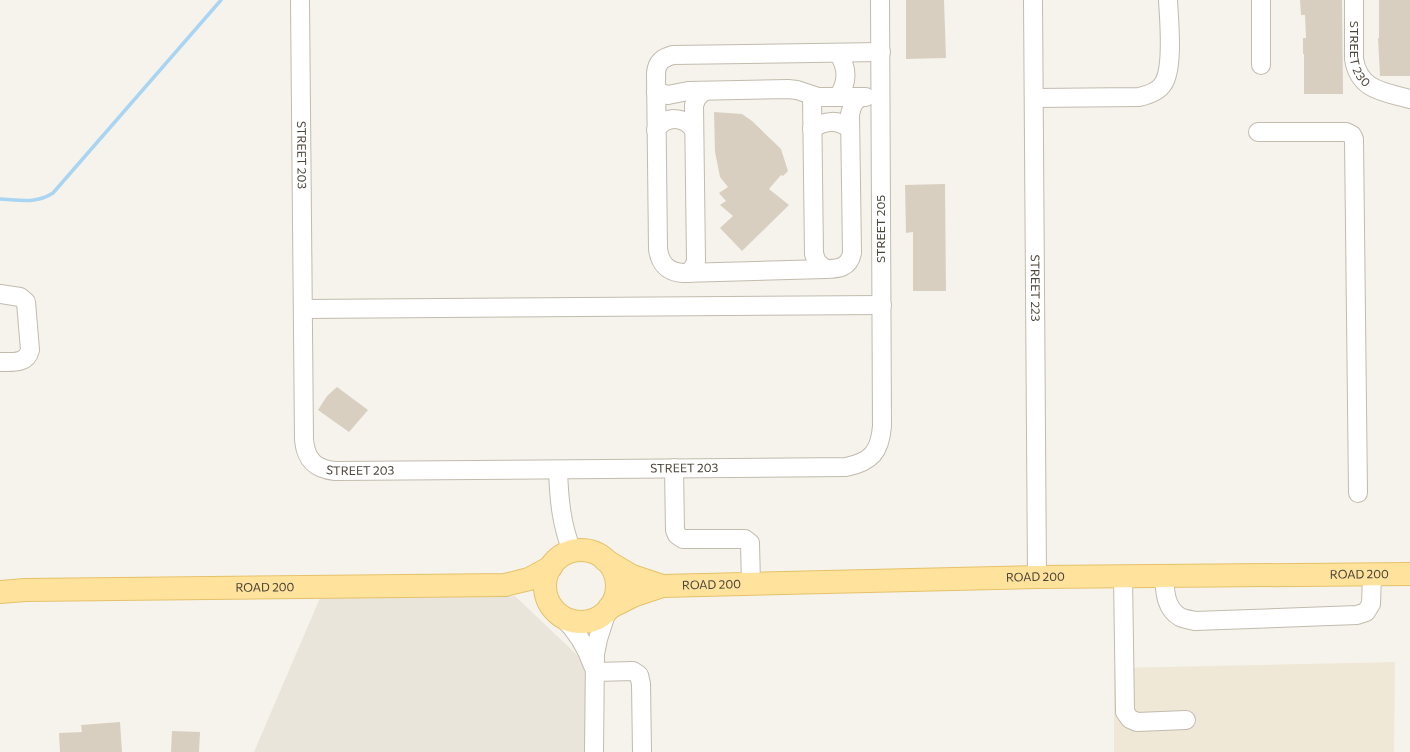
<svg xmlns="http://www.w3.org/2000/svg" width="1410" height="752" font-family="Commissioner,sans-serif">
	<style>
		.residential { fill: #eae5da }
		.education { fill: #efe8d6 }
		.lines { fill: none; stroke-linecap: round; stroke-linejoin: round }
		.stream { stroke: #a9d4f2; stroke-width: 3.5 }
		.building { fill: #d8cfc1 }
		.minor-casing { stroke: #c2bbae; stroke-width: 20 }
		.major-casing { stroke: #e6c16a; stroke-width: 24 }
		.minor { stroke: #fff; stroke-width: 18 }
		.major { stroke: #ffe39c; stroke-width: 22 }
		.labels { text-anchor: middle; stroke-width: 4; stroke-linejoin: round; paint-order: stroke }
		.street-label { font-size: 12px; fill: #4b4439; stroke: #fff }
	</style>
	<rect width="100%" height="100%" fill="#f6f3ec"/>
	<path class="residential" d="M515 596 595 672 593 752H254L320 598Z"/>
	<path class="education" d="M1395 662 1394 752H1114V668Z"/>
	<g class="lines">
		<path class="stream" d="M0 199C20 200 36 204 53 193L221 0"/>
	</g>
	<g class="building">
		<path d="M906 0H944L946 58 906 59Z"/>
		<path d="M1300 0H1342L1343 94H1304V54H1303V38H1306L1305 15H1301Z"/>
		<path d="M1379 0H1410V76H1380L1378 38H1379Z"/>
		<path d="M714 112 742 114 752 121 781 149 788 171 783 176 781 175 769 189 789 205 742 251 720 228 733 216 720 205 726 201 719 193 728 187 720 177 715 152Z"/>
		<path d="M945 184 946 291H913V232L906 233 905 185Z"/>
		<path d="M337 387 368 410 349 432 318 410 327 396Z"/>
		<path d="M120 722 122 752H60L59 733 82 732 81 725Z"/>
		<path d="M172 731 200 732 199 752H171Z"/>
	</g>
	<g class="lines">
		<defs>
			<g id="minor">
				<path id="s1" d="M300 0 304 440C306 460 315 469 335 471L846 467C871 462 880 452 882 426L880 0"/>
				<path id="s2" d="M1033 0 1037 577"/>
				<path id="s3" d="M1354 0V59C1359 91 1385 92 1410 99"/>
				<path d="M838 53C848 68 848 82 838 97"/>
				<path d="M1261 65V0"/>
				<path d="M656 92 668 95 688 91 788 89 797 90 818 97H866"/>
				<path d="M812 96 814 254 817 262 825 269"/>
				<path d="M860 97 853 104 850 114 852 253C849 268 838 269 825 269L683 273C668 272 660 264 658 249L656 73C657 62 662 58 673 55L881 52"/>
				<path d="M1034 98 1139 97C1148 95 1158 92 1163 84 1174 68 1169 20 1168 0"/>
				<path d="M812 129C825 120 838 119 850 129"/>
				<path d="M656 130C666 115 684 116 694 130"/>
				<path d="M1258 132H1346L1352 135 1354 139 1358 493"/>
				<path d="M689 273 694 266 696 261 694 105 697 98 704 91"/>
				<path d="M0 294 20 297 26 302 30 350C27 364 12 362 0 362"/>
				<path d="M303 309 882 305"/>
				<path d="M674 468 675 530 677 535 683 539H745L750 543 751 584"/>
				<path d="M558 470C559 498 561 524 572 551"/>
				<path d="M1123 576 1125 712 1130 719 1137 722 1186 720"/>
				<path d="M1164 576C1165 591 1165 608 1180 617 1184 619 1191 620 1195 621L1357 615 1366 612 1371 604 1372 575"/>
				<path d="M562 617C577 631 586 646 593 666"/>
				<path d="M595 672 633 671 639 675 641 684 642 752"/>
				<path d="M594 752 595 654 598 639 607 611"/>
			</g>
			<g id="major">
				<circle cx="581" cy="586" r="36"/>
				<path d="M605 560 632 576 662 586"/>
				<path id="s4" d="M0 592 25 590 505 585 529 579 551 567"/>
				<path id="s5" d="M609 608 635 595 662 586 1037 577 1410 574"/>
			</g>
		</defs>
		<use href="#minor" class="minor-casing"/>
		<use href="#major" class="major-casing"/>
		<use href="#minor" class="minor"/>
		<use href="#major" class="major"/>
	</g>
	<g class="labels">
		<g class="street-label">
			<text dy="4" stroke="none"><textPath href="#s3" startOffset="55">STREET 230</textPath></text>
			<text dy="4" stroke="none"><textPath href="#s1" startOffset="155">STREET 203</textPath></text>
			<text transform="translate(881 229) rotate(-90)" y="4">STREET 205</text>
			<text dy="4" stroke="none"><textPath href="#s2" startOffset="288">STREET 223</textPath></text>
			<text dy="4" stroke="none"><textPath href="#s1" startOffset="838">STREET 203</textPath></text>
			<text dy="4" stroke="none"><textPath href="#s1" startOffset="514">STREET 203</textPath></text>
			<text dy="4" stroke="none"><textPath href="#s5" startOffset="755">ROAD 200</textPath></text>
			<text dy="4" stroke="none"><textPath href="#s5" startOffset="431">ROAD 200</textPath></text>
			<text dy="4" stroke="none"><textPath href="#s5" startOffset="107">ROAD 200</textPath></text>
			<text dy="4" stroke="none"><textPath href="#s4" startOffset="265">ROAD 200</textPath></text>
		</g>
	</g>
</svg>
